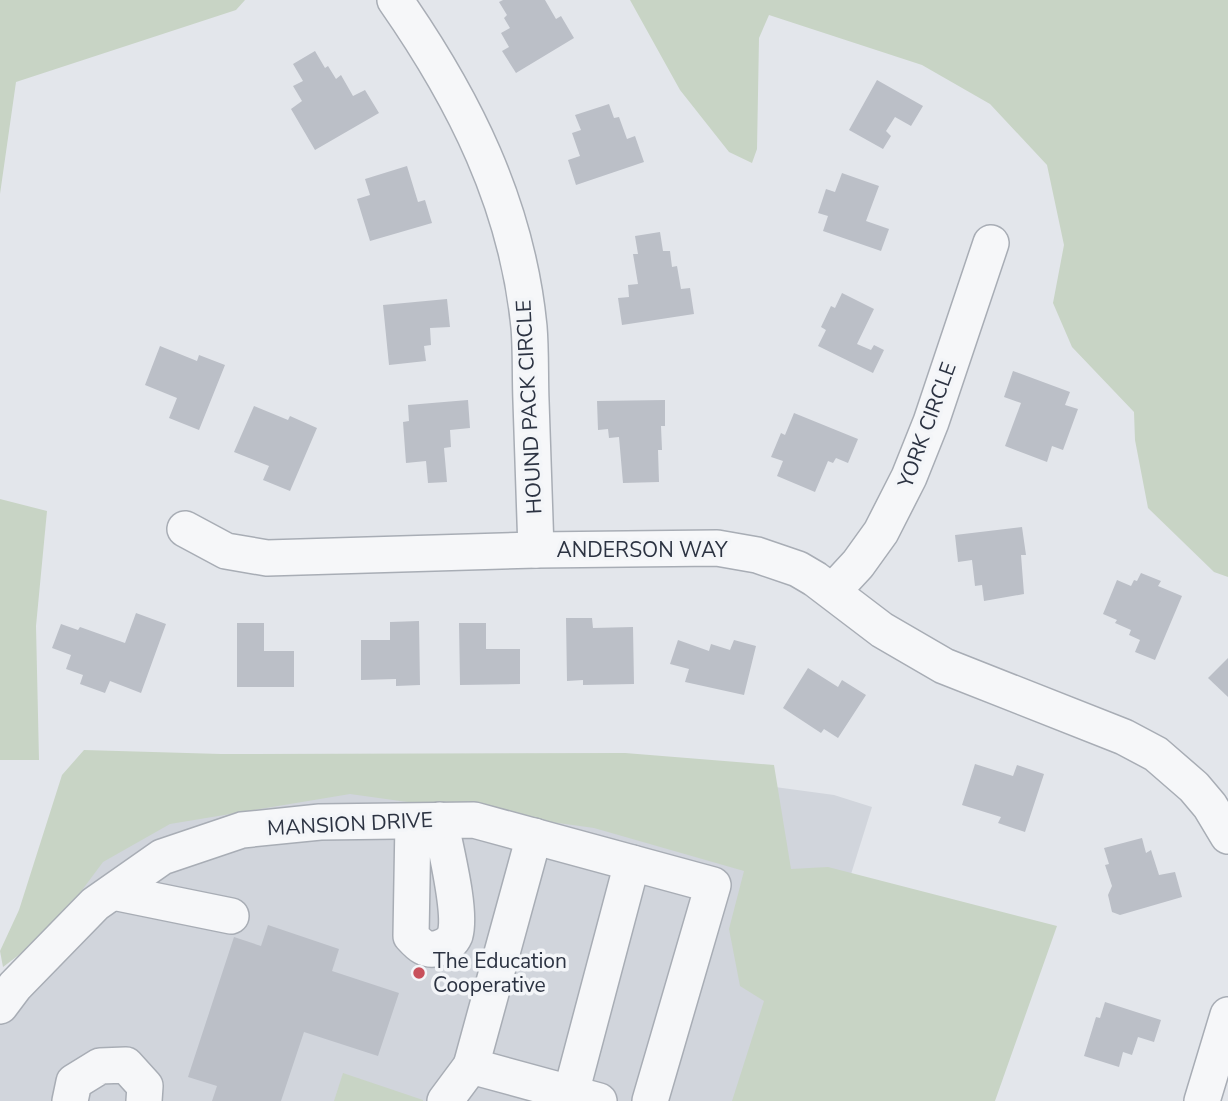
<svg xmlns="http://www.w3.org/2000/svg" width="1228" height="1101" font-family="'Nunito Sans',sans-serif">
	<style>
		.built { fill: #d1d5dc }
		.green { fill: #c8d4c5 }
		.building { fill: #bbbfc7 }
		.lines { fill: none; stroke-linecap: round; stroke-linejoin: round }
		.minor-casing { stroke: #a8adb5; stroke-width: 38 }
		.minor { stroke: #f6f7f9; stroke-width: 35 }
		.poi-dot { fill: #c8505b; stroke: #f3f5f8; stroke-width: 2.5 }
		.labels { text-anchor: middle; stroke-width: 7; stroke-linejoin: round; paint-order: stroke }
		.street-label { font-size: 21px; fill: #2c3342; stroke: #f3f5f8 }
		.poi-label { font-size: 21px; fill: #2c3342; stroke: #f3f5f8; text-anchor: start }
	</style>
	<rect width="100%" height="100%" fill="#e3e6eb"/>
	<path class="built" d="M100 769 775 787 834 795 872 807 780 1101H0V1017Z"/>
	<g class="green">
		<path d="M0 0H245L236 10 16 82 0 194Z"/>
		<path d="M630 0H1228V577L1214 572 1148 508 1135 440 1134 412 1072 347 1053 303 1064 245 1047 165 990 104 922 65 769 15 759 38 757 149 752 163 729 152 680 90Z"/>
		<path d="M0 499 47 511 36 626 39 760H0Z"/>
		<path d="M84 750 221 754 625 753 774 765 791 869 828 867 1057 926 995 1101H732L764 1001 740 986 729 929 744 871 594 828 350 794 170 824 103 862 53 929 3 967 0 951 19 910 62 775Z"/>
		<path d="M343 1073 423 1100V1101H334Z"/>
	</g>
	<g class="building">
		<path d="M503 0H545L556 19 561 16 574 38 516 73 502 51 509 47 501 33 510 28 504 18 507 15 499 2Z"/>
		<path d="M315 51 325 68 328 66 336 79 341 75 353 96 365 90 379 113 315 150 291 109 302 101 293 86 303 81 293 64Z"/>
		<path d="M877 80 923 106 911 126 895 117 886 131 891 136 883 149 849 130Z"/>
		<path d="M609 104 614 118 619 117 627 139 635 136 644 162 576 185 568 160 580 156 572 133 581 130 575 115Z"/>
		<path d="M407 166 418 202 425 200 432 223 370 241 357 199 370 195 365 179Z"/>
		<path d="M842 173 879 186 866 221 889 229 881 251 823 231 828 216 818 213 826 189 835 192Z"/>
		<path d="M660 232 663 251H670L672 267 677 266 681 289 690 288 694 314 622 325 618 298 629 297 628 285 638 284 633 254H638L635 236Z"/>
		<path d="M842 293 874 309 857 344 871 350 874 345 884 350 873 373 818 346 826 330 821 327 831 306 835 308Z"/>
		<path d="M447 299 450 327 430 328 431 345 424 346 426 361 389 365 383 305Z"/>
		<path d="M160 346 197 361 199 355 225 365 199 430 169 418 177 398 145 385Z"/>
		<path d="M1013 371 1070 392 1065 405 1078 409 1063 450 1052 446 1047 462 1005 446 1021 403 1004 397Z"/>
		<path d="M468 400 470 428 450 430 451 447 444 448 447 482 428 483 426 461 406 463 403 422 409 421 408 405Z"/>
		<path d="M665 400V426H661L662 450H658L659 482 623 483 619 437 609 438 608 429 598 430 597 401Z"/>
		<path d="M254 406 288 420 290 416 317 428 290 491 263 480 269 466 234 452Z"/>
		<path d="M794 413 858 439 848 463 836 458 833 463 828 461 815 492 777 476 783 461 771 457 781 433 785 435Z"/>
		<path d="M1022 527 1026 555H1021L1024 594 984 601 982 585 975 586 972 560 958 562 955 535Z"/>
		<path d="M1141 573 1161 581 1158 586 1182 596 1155 660 1135 652 1140 640 1129 635 1131 630 1115 623 1117 620 1103 614 1117 580 1131 586 1134 580 1137 581Z"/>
		<path d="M136 613 166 624 141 693 110 681 105 693 80 684 83 675 66 669 71 655 52 648 61 624 78 630 80 627 125 643Z"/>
		<path d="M566 618H592L593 628 633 627 634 684 583 685V680L567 681Z"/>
		<path d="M419 621 420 685 396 686V679L361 680V640H390V622Z"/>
		<path d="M237 623H264V651H294V687H237Z"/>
		<path d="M459 623H486V649H520V684L460 685Z"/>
		<path d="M678 640 709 651 711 644 730 650 734 640 756 646 744 695 685 682 689 669 670 664Z"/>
		<path d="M1228 658V697L1208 678Z"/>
		<path d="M808 668 838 687 842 680 866 695 838 738 824 729 821 733 783 708Z"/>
		<path d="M975 764 1013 776 1017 765 1044 774 1025 832 998 823 1001 817 962 805Z"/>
		<path d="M1142 838 1146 853 1151 850 1159 875 1175 872 1182 897 1120 915 1112 912 1108 895 1112 886 1105 865 1109 864 1104 848Z"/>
		<path d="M268 925 339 949 332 971 399 993 378 1056 304 1032 281 1101H212L217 1086 188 1077 234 937 261 946Z"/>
		<path d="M1105 1002 1161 1020 1154 1042 1138 1037 1132 1055 1123 1052 1119 1067 1084 1056 1096 1017 1100 1018Z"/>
	</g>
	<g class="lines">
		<defs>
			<g id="minor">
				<path d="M395 0C464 99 517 204 529 327 531 351 530 376 531 401 533 451 534 501 536 550"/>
				<path d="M185 529 226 551 267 558 536 550 717 548 757 555 798 569 815 579 882 630 944 666 1124 737 1156 754 1194 787 1210 806 1228 836"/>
				<path d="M833 591 858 564 881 532 909 477 931 422 991 243"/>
				<path d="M413 822 411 936C419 945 426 952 439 948 446 946 452 942 455 935 462 911 445 847 440 820"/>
				<path d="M534 836 471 1066 599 1101"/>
				<path d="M113 892 231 916"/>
				<path d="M0 1006 15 986 95 904 162 857 242 830 320 822 474 820 713 885 650 1101"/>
				<path d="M571 1093 632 863"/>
				<path d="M70 1101 74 1082 100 1066 126 1065 145 1086 144 1101"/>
				<path d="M445 1101 471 1066"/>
				<path d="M1202 1101 1228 1015"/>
			</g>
		</defs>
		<use href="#minor" class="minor-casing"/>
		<use href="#minor" class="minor"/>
	</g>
	<circle class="poi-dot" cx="419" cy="973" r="7"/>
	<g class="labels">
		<g class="street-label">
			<text transform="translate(529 407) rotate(-93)" y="7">HOUND PACK CIRCLE</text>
			<text transform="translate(927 425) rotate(-70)" y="7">YORK CIRCLE</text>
			<text x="642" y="557">ANDERSON WAY</text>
			<text transform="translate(350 824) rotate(-3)" y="7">MANSION DRIVE</text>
		</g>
		<g class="poi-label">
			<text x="433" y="968">The Education<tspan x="433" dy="24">Cooperative</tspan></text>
		</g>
	</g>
</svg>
